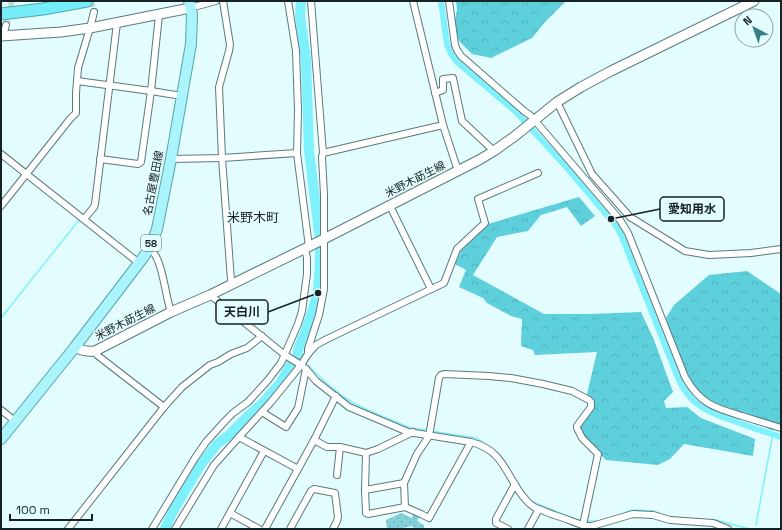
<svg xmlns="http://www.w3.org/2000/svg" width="782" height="530" font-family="'Space Grotesk','Noto Sans JP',sans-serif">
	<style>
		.forest { fill: url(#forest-crowns) }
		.park { fill: url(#park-dots) }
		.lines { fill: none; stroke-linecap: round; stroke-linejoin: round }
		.stream { stroke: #7ff1fd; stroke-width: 1.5 }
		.canal { stroke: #7ff1fd; stroke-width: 6 }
		.river { stroke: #7ff1fd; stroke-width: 10 }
		.street-tunnel { stroke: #c4dbdd; stroke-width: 6; stroke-dasharray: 6 3; stroke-linecap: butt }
		.street-casing { stroke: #5d797c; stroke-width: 8 }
		.secondary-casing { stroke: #5d797c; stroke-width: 11 }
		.primary-casing { stroke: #54a6ae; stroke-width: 12 }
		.highway-casing { stroke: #54a6ae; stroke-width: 13 }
		.street { stroke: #fff; stroke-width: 6 }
		.secondary { stroke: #fff; stroke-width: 9 }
		.primary { stroke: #acf4fb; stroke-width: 10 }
		.highway { stroke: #75edf9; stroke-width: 11 }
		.labels { text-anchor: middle; stroke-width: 3.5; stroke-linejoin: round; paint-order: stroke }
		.shield { fill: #e3fcfe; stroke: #546365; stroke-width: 1 }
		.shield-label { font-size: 10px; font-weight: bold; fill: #162223 }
		.street-label { font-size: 11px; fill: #162223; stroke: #e3fcfe }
		.quarter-label { font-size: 13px; fill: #162223; stroke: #e3fcfe }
		.leader { fill: none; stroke: #162223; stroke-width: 1.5 }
		.callout-dot { fill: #162223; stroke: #e3fcfe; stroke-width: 1.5 }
		.callout { fill: #e3fcfe; stroke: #162223; stroke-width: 1.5 }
		.callout-label { font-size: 12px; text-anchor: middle; font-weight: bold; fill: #162223 }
	</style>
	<defs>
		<pattern id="forest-crowns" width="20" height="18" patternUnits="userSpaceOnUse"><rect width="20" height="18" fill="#5dd0dc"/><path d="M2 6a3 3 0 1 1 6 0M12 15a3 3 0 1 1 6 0" fill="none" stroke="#50b2bc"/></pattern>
		<pattern id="park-dots" width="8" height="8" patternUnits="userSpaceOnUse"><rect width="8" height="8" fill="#83d2da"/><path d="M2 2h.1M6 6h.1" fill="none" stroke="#70b4bb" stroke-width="1.8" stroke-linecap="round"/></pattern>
	</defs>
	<rect width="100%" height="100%" fill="#e3fcfe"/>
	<g class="forest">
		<path d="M456 1H566L545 22 532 38 491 58 472 54 460 42 453 29 457 10Z"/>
		<path d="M579 197 595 216 581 226 567 207 541 215 528 231 497 237 473 275 544 314H590L641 312 654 340 673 392 664 401 666 408 687 407 701 418 755 439 753 456 684 444 670 459 658 465 606 460 583 437 578 427 594 404V400L587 394 597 352 535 355 533 350 521 346 522 319 511 316 487 303 483 298 459 287 466 270 455 264 461 251 488 224Z"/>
		<path d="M747 271 781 294V431L771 430 700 397 685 376 666 318 674 305 709 275Z"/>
	</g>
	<path class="park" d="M413 512 420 515 417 521 424 525V529H414L413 527 412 526 399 529H387L386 520 401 513 410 517 412 518Z"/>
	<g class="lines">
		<g class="stream">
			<path d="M1 318 79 220"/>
			<path d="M298 358 302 361"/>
			<path d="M305 363 329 385 341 395 355 404 372 412 411 428 427 430"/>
			<path d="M431 431 476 438 490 447"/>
			<path d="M533 502 577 520 582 521"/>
			<path d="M617 516 629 511 635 510 654 511 669 517 685 518"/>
			<path d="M711 520H716L750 529"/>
			<path d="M586 521H598"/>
			<path d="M756 525 767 465 773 434"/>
		</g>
		<path class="canal" d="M441 1 447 44 451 54 457 62 516 112 568 169 617 227 622 237 678 378C682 387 688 396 696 403 707 412 721 417 734 421 750 427 765 432 781 437"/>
		<path class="river" d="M165 529 173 511 200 466 217 444 228 436 249 415 262 404 281 382 291 364 298 358V351L300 344 306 330 318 293 320 261V240L309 151 306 59 300 16 301 1"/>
		<g class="street-tunnel">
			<path d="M91 1 94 12"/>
			<path d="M6 25 12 1"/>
		</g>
		<defs>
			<g id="street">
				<path d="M223 1 230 45 229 51 219 87 222 158 231 280 232 284"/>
				<path d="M288 1 296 51 298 110 297 153 309 247"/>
				<path d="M413 1 443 125 458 171"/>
				<path d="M449 1 455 45 457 50 461 56 524 111 531 116 620 220 628 233 685 377C700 404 715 408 742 416 755 420 768 424 781 428"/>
				<path d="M190 8 216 1"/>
				<path d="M3 36 6 25"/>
				<path d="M77 81 151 91 182 96"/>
				<path d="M435 93 443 90V79L453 78 462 121 494 151"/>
				<path d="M557 102 592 174 630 217 685 251 709 255 751 253 781 249"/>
				<path d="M323 153 443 125"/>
				<path d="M1 154 139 263"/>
				<path d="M100 159 138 164 141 162 151 91 159 15"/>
				<path d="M171 159 222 158 297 153"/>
				<path d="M1 206 70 119 76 113V93L78 68 90 28 94 12"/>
				<path d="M390 206 431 289"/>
				<path d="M84 219 94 207 95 204 117 23"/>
				<path d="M150 248C163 260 165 295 171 312"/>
				<path d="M210 295 285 355 301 365 306 369 316 381 349 407 408 432 471 442C501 450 504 469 519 491 523 497 528 503 534 507 540 510 547 512 554 515 565 518 575 523 586 526H592L633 514 653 515 670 520 713 523 728 529"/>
				<path d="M95 351 97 355 164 407"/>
				<path d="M308 354 316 345 327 339 444 283 457 249 485 223 478 199 538 173"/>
				<path d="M1 410 15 421"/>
				<path d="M262 412 286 427 298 408 306 369"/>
				<path d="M239 437 298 469"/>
				<path d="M314 440 327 447H340L366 453 378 449 413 432"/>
				<path d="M366 453 365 490 366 513 368 514 405 507 421 514 429 518 471 442"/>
				<path d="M337 475 340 447"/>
				<path d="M365 490 404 483"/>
				<path d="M405 507 404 483 417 454 429 436 439 378 441 375 444 374 489 376 511 378 543 384 572 391 589 400 591 402V407L577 426V428L582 438 598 454 583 525"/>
				<path d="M230 513 259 529"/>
				<path d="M68 529 164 407 182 387 210 365 218 362 231 354 247 348 262 336"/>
				<path d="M152 529 195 458 206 442 225 421 233 413 248 402 268 380 281 363 298 324 302 311 307 274V258L305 248"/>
				<path d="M175 529 214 465 239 437 271 402 301 365 308 354V349L319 315 324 289V195L322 157 323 153 311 1"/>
				<path d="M221 529 264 451"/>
				<path d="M265 529 314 440 336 396"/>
				<path d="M290 529 311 491 314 489 335 493 338 517 337 521 333 529"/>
				<path d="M508 529 496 523V519L515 484"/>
				<path d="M528 529 539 509"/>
			</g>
			<g id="secondary">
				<path d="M1 36 61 32 90 28 190 8"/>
				<path d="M75 347C82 351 87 352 95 351L171 312 210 295 310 246 479 160 494 151 515 136 557 102 581 87 611 71 754 1"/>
			</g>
			<path id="primary" d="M1 439 75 347 139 263 150 248 157 229 171 159 191 44 192 15 189 1"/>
			<path id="highway" d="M1 14 43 9 87 1"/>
		</defs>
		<use href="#street" class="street-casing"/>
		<use href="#secondary" class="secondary-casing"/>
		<use href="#primary" class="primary-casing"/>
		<use href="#highway" class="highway-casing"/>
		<use href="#street" class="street"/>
		<use href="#secondary" class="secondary"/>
		<use href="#primary" class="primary"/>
		<use href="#highway" class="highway"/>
	</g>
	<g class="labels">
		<rect class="shield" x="141" y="235" width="20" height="16" rx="3"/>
		<g class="shield-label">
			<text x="151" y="247">58</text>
		</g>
		<g class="street-label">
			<text transform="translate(415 179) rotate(-27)" y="4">米野木莇生線</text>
			<text transform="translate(153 183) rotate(-79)" y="4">名古屋豊田線</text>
			<text transform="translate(125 322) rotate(-27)" y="4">米野木莇生線</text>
		</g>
		<g class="quarter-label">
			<text x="253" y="222">米野木町</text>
		</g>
	</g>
	<path class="leader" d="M611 219L660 209M318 293L268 312"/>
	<g class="callout-dot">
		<circle cx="611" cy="219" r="4"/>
		<circle cx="318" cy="293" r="4"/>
	</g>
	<g class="callout">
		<rect x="660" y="197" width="64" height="24" rx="4"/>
		<rect x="216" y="300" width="52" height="24" rx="4"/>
	</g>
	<g class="callout-label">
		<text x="692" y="213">愛知用水</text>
		<text x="242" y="316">天白川</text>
	</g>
	<rect width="782" height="530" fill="none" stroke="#162223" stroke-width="4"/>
	<g transform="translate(754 28) rotate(319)"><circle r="19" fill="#e3fcfe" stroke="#91a5a6"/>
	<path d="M0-3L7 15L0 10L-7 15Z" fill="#377f87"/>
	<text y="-6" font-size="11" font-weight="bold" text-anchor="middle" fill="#162223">N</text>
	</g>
	<path d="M10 514v6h82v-6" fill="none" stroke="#162223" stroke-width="2"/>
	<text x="16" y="514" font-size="12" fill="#162223" stroke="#e3fcfe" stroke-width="3" paint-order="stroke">100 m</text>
</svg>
